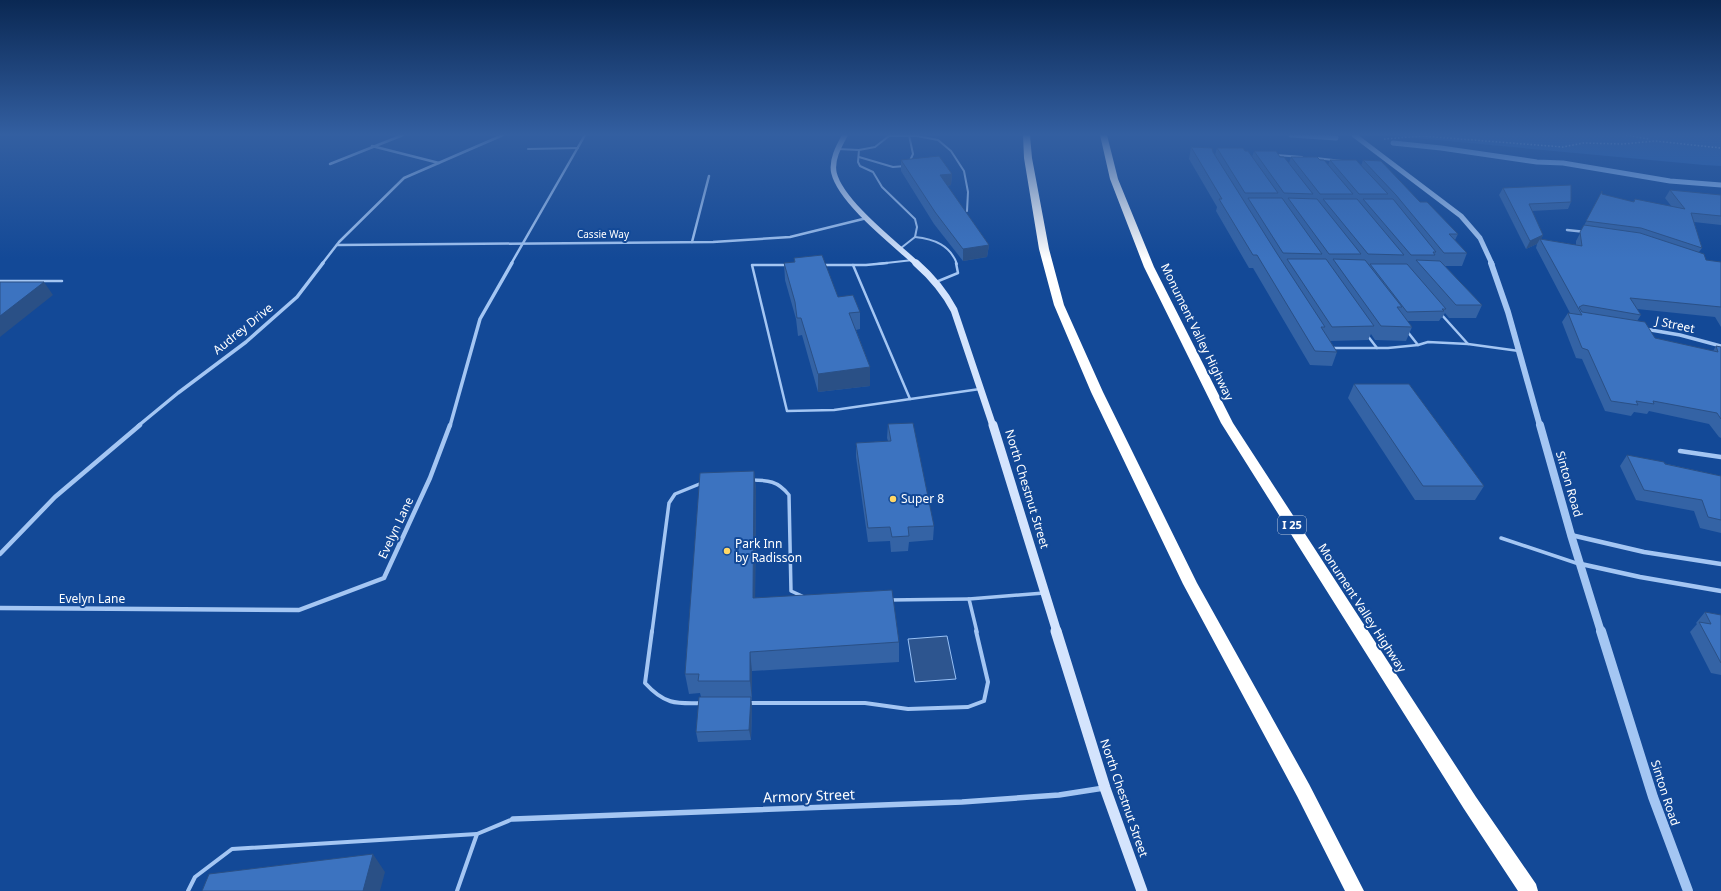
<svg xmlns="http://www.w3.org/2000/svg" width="1721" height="891" font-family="'Noto Sans',sans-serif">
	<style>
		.green { fill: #2663b6 }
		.water { fill: #2d558f; stroke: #96c0f6 }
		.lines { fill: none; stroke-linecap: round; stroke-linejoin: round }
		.stream { stroke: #96c0f6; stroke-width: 5 }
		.path { stroke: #a4c6f3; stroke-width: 1.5; stroke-dasharray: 1.5 2; stroke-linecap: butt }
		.service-far3 { stroke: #a4c6f3; stroke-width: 2 }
		.service-far2 { stroke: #a4c6f3; stroke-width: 2.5 }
		.service-far1 { stroke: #a4c6f3; stroke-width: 3.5 }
		.service { stroke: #a4c6f3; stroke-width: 4 }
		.minor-far3 { stroke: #a4c6f3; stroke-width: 2.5 }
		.minor-far2 { stroke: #a4c6f3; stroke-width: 3.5 }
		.minor-far1 { stroke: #a4c6f3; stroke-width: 4.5 }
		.minor { stroke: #a4c6f3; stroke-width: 5.5 }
		.tertiary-far3 { stroke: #a4c6f3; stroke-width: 5 }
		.tertiary-far2 { stroke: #a4c6f3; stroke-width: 6 }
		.tertiary-far1 { stroke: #a4c6f3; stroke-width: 8 }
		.tertiary { stroke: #a4c6f3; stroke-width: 10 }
		.secondary-far3 { stroke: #d4e4fd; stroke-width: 5.5 }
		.secondary-far2 { stroke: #d4e4fd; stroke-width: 7 }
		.secondary-far1 { stroke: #d4e4fd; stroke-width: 9 }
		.secondary { stroke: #d4e4fd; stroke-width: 11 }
		.motorway { fill: #fff; fill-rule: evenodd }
		.wall { fill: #3463a5 }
		.shaded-wall { fill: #2a5086 }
		.building { fill: #3c73c0; stroke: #2a5086 }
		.poi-dot { fill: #ffd766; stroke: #134997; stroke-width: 1.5 }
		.labels { text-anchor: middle; stroke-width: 4; stroke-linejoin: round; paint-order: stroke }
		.far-street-label { font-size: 10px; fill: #fff; stroke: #134997 }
		.shield { fill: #134997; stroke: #b8c8e0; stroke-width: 1 }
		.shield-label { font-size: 11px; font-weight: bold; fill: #fff }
		.street-label { font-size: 12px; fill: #fff; stroke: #134997 }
		.poi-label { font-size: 12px; fill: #fff; stroke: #134997; text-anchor: start }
		.near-street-label { font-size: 14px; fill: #fff; stroke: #134997 }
	</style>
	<rect width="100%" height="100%" fill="#134997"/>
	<path class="green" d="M1383 135H1721V166L1704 165Z"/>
	<path class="water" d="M947 636 956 679 915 682 908 639Z"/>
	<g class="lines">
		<g class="stream">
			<path d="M1291 135 1336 138"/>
			<path d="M1393 143 1441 148 1537 162 1563 163 1670 181 1721 185"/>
		</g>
		<g class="path">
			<path d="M1626 135 1649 139"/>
			<path d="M1384 139 1422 136 1563 147 1583 143 1623 144 1655 141 1721 148"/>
		</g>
		<g class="service-far3">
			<path d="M909 135 913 154 909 163"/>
			<path d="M528 149 578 148"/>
			<path d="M838 149 859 150 858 162 860 166 873 172 882 187 915 219 917 227 915 237 901 248"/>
			<path d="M859 150 875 147 889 136H917L938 140 951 151 964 171 968 192 967 211"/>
			<path d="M1276 155 1302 157"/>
			<path d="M859 157 893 167 905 166"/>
			<path d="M1316 158 1342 161"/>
			<path d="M915 237C934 239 950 245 957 264"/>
			<path d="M877 264 913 260"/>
		</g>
		<g class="service-far2">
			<path d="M787 265H752L787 411 834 410 980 389"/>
			<path d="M822 265H866L887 263"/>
			<path d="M853 265 910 399"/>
			<path d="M0 281H62"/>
			<path d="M936 282 958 273 956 263"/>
			<path d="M1441 314 1468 344"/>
			<path d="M1407 331 1418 345"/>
			<path d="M1367 335 1377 348"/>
			<path d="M1333 348H1388L1418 345 1428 342 1468 344 1519 351"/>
		</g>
		<g class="service-far1">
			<path d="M751 480C768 480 778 481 789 495L791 591 802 596"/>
			<path d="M1501 538 1579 564"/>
			<path d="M889 600 969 599"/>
			<path d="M652 632 669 503 675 494 702 483"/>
			<path d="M977 632 969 599 1044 593"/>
		</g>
		<g class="service">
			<path d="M652 631 645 683C664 704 675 704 702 703"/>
			<path d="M748 703H865L908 709 968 707 984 701 988 682 976 631"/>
			<path d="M188 891 195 877 232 849 477 834"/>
			<path d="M457 891 477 834 513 819"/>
		</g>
		<g class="minor-far3">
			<path d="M372 146 439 163"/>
			<path d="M330 164 403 135"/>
			<path d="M1567 230 1586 232"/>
			<path d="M692 242 709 176"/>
			<path d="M337 245 713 242 790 237 867 218"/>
			<path d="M322 264 339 242 404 178 503 135"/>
			<path d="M511 264 585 135"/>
		</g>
		<g class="minor-far2">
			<path d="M1645 329 1680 335 1721 346"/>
			<path d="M138 426 178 393 246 342 297 297 323 263"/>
			<path d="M450 426 480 319 512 263"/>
		</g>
		<g class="minor-far1">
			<path d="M1680 451 1721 457"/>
			<path d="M1571 535 1644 552 1721 564"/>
			<path d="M0 554 55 497 140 425"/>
			<path d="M1581 564 1640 577 1721 591"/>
			<path d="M0 608 299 610 384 578 430 478 450 425"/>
		</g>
		<path class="minor" d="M513 819 962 802 1059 795 1104 788"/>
		<path class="tertiary-far3" d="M1354 135 1461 216 1480 238 1492 264"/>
		<path class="tertiary-far2" d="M1491 263 1508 312 1540 426"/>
		<path class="tertiary-far1" d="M1540 425 1571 535 1601 632"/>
		<path class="tertiary" d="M1601 631 1653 797 1688 891"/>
		<path class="secondary-far3" d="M845 135C839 146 831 160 834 173 841 202 894 243 917 264"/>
		<path class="secondary-far2" d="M916 263C932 277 944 291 954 310L993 426"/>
		<path class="secondary-far1" d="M993 425 1057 632"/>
		<path class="secondary" d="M1056 631 1105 788 1142 891"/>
		<g class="motorway">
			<path d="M1023 135H1030L1032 158 1049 249 1064 305 1103 392 1197 583 1309 784 1364 891H1345L1297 796 1183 584 1091 392 1054 305 1039 249 1024 158Z"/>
			<path d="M1100 135H1107L1118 179 1154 267 1233 423 1476 797 1536 884 1538 891H1518L1464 809 1221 423 1144 267 1110 179Z"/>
		</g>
	</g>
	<g class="wall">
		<path d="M1191 147 1213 152 1215 155 1217 148 1245 151 1252 157 1254 151 1280 157 1289 163 1291 157 1320 160 1328 165 1330 160 1361 166 1363 160 1420 202 1458 234 1455 240 1467 253 1462 266H1445L1482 305 1476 318H1449L1445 313 1442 318H1441L1439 321H1407L1412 327 1406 341 1375 340 1371 334 1368 340 1330 341 1337 352 1332 366 1310 365 1253 268H1249L1216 211 1217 207 1189 159Z"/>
		<path d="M901 160 952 174 951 185 947 186 989 245 987 257 963 261 934 224 901 171Z"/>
		<path d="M1503 188 1571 202 1568 209 1532 211 1543 235 1541 239 1576 245V241L1602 191V194L1633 202 1635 199 1672 207 1665 198 1670 190 1721 195V225L1694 222 1702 248 1699 252 1706 260 1721 262V327L1715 317 1637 309 1641 315 1637 321 1655 338 1713 351 1716 346 1721 347V438L1719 437 1709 424 1649 411 1647 414 1634 412 1631 416 1605 411 1582 359 1576 358 1562 322 1568 313H1570L1536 248 1537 244 1526 249 1499 195Z"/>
		<path d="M794 258 838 297 860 312V329L856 330 870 367V386L818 392 802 335 798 336 796 319 785 280 784 263 794 262Z"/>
		<path d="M1354 384 1484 486 1475 500H1415L1348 398Z"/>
		<path d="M888 424 934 526 933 540 909 542 908 551 891 552 890 541 868 542 856 457V443L888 441 887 438Z"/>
		<path d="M1627 455 1721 476V533L1700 528 1694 511 1636 500 1620 466Z"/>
		<path d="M754 471 756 490 755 598 899 642V662L752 671V700H751L752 707 751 740 698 742 696 732 701 697 700 693 689 694 685 674Z"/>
		<path d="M1705 612 1721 615V675L1711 673 1690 632 1697 624 1696 623Z"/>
	</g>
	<g class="shaded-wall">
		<path d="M952 174 951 185 939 187 940 175Z"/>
		<path d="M1543 235 1541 240 1540 239 1537 244 1526 249 1530 241Z"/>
		<path d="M989 245 987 257 963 261V249Z"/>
		<path d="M44 282 53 295 0 337V316Z"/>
		<path d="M870 367V386L818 392V374Z"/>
		<path d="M754 471 756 490 755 618 753 598Z"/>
		<path d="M750 652 752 671V700L750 681Z"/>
		<path d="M751 697 752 707 751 740 749 730Z"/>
		<path d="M373 854 385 872 380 891H363Z"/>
	</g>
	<g class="building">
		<path d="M1191 147 1212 148 1213 152 1276 252 1325 327H1321L1337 352 1315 351 1257 255H1253L1219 199H1222Z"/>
		<path d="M1217 148H1243L1245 151H1248L1278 193H1245Z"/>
		<path d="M1254 151H1276L1280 157H1284L1313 194 1284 193Z"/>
		<path d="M939 156 952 174 940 175 989 245 963 249 935 212 901 160Z"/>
		<path d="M1291 157H1317L1320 160H1324L1353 194H1320Z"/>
		<path d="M1330 160H1356L1388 194H1359Z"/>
		<path d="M1363 160 1381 161 1420 202H1427L1458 234H1449L1467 253H1444L1396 195Z"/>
		<path d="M1571 185V202L1529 204 1543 235 1530 241 1503 188Z"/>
		<path d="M1670 190 1721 195V216L1691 213 1702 248 1641 228 1586 221 1602 191V194L1634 202 1635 199 1685 209Z"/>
		<path d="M1248 198H1282L1322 254 1283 253Z"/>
		<path d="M1288 198 1317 199 1361 254H1329Z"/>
		<path d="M1323 199H1357L1404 255 1368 254Z"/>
		<path d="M1363 199H1393L1436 252H1433L1435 255H1411Z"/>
		<path d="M1584 225 1640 233 1704 254 1706 260 1721 262V307L1630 298 1641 315 1583 305 1579 307 1582 312 1645 322 1655 338 1718 352 1716 346 1721 347V419L1717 413 1653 401 1654 404 1636 401 1638 405 1611 401 1588 350 1582 348 1568 313 1582 315 1540 239 1582 246 1580 232Z"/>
		<path d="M822 255 838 297 853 295 860 312 849 313 870 367 818 374 801 318H797L795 302 784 263 795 262 794 258Z"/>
		<path d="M1287 259H1326L1374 326 1332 327Z"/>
		<path d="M1333 259 1365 260 1402 307H1397L1412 327 1381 326Z"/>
		<path d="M1416 260 1440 261 1482 305H1456Z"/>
		<path d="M1370 264H1407L1446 309H1442L1444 311 1407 312Z"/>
		<path d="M0 282H44L0 316Z"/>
		<path d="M1354 384H1409L1484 486H1423Z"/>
		<path d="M913 423 934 526 908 527 909 536 892 537 890 527 868 528 856 443 891 441 888 424Z"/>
		<path d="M1627 455 1664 462 1665 464 1721 476V520L1708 517 1702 500 1644 490Z"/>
		<path d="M754 471 753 598 892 590 899 642 750 652V681H698L699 674H685L700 473Z"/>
		<path d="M1705 612 1721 615V663L1699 622 1711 624Z"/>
		<path d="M699 697H751L749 730 696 732Z"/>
		<path d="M373 854 363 891H202L209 874Z"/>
	</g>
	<linearGradient id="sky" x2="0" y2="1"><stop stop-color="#0a2853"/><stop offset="0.52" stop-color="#335fa1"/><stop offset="1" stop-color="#335fa1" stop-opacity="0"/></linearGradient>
	<rect width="1721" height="259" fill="url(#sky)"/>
	<g class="poi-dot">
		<circle cx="893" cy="499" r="4"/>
		<circle cx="727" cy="551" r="4"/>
	</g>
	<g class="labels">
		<g class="far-street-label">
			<text x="603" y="238">Cassie Way</text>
		</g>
		<rect class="shield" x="1278" y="516" width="28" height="18" rx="3"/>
		<g class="shield-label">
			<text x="1292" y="529">I 25</text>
		</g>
		<g class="street-label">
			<text transform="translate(1675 325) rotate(12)" y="4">J Street</text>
			<text transform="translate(243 329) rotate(-39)" y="4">Audrey Drive</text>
			<text transform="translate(1197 332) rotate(64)" y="4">Monument Valley Highway</text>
			<text transform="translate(1569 484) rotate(74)" y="4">Sinton Road</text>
			<text transform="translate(1027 489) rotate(73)" y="4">North Chestnut Street</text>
			<text transform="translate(396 528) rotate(-65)" y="4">Evelyn Lane</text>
			<text x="92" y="603">Evelyn Lane</text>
			<text transform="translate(1362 608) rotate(57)" y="4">Monument Valley Highway</text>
			<text transform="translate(1665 793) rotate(72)" y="4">Sinton Road</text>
			<text transform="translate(1124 798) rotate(71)" y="4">North Chestnut Street</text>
		</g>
		<g class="poi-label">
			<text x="901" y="503">Super 8</text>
			<text x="735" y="548">Park Inn<tspan x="735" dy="14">by Radisson</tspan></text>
		</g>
		<g class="near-street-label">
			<text transform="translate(809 796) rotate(-2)" y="5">Armory Street</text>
		</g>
	</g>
</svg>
